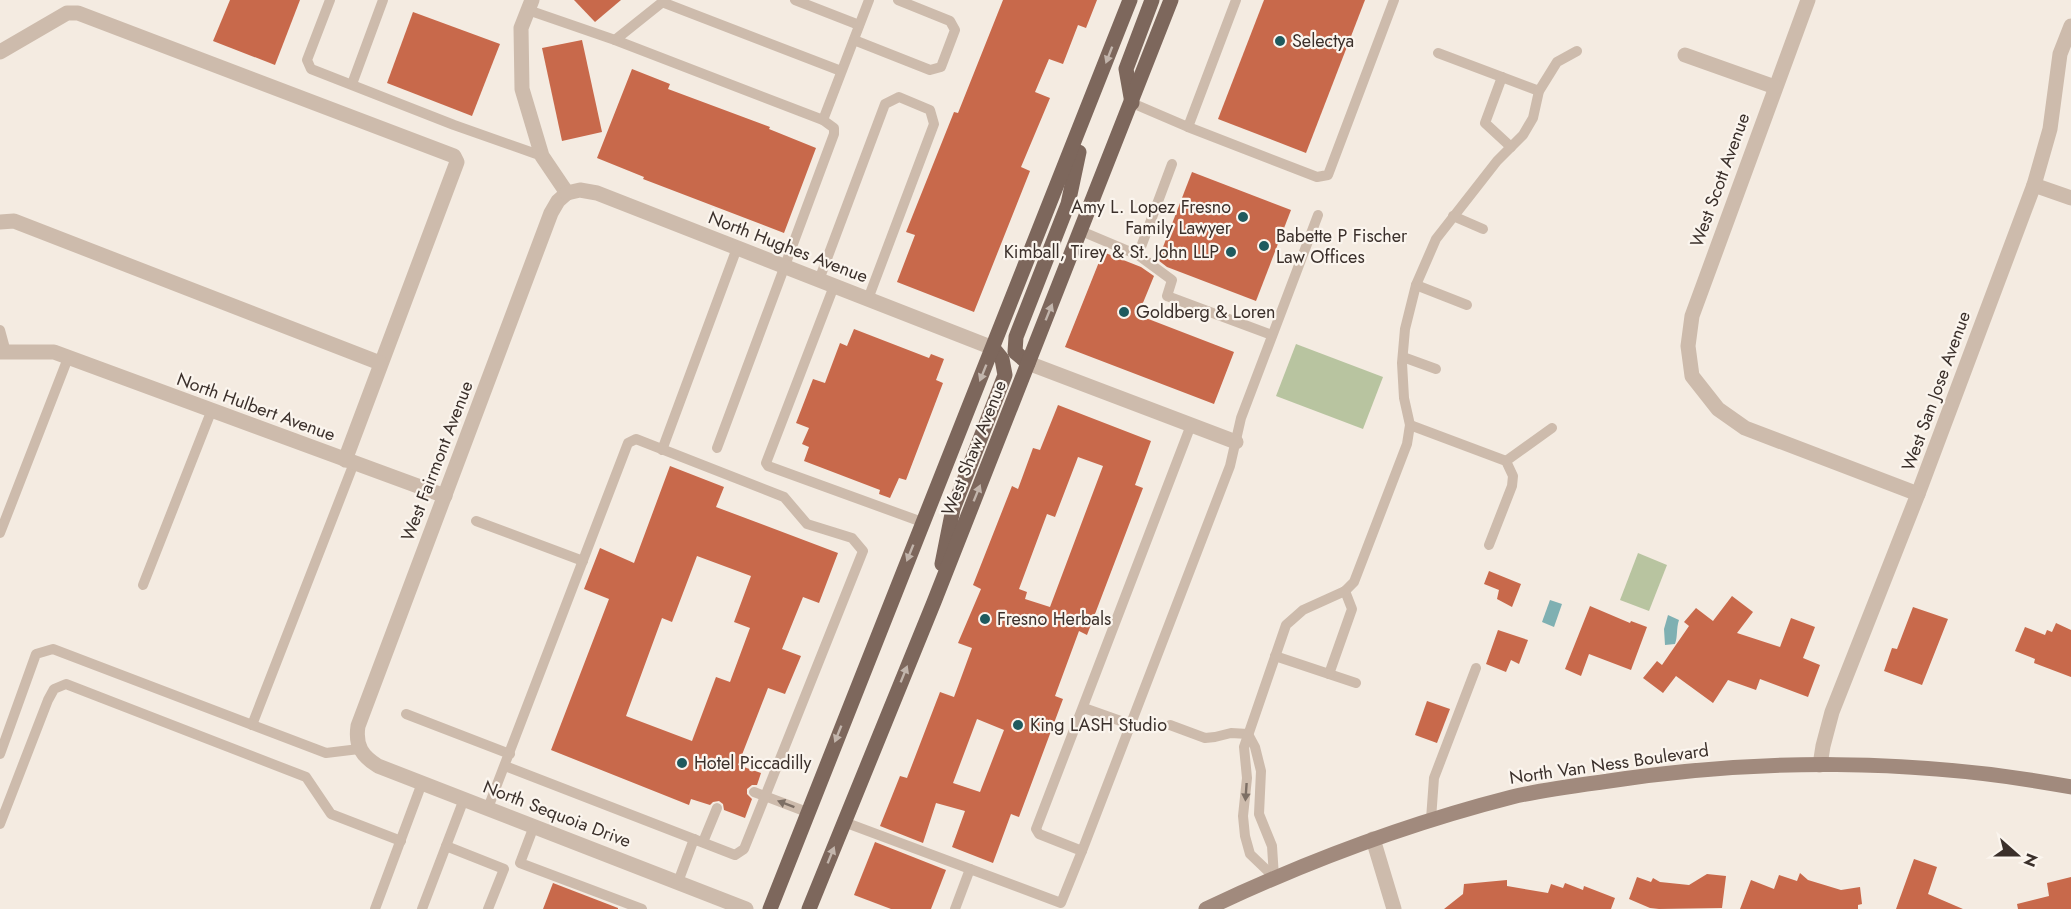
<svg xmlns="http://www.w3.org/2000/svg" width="2071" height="909" font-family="Jost,sans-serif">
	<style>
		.green { fill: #b8c4a0 }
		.water { fill: #7fb0b2 }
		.building { fill: #c8694b; fill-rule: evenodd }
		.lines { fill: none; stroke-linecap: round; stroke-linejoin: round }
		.lane { stroke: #cdbbac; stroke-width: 10 }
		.street { stroke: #cdbbac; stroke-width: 15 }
		.secondary { stroke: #a18a7d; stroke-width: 15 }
		.primary { stroke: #7d675c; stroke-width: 15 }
		.oneway { fill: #c2b5ac }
		.oneway2 { fill: #7d6f65 }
		.poi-dot { fill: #1f5a5e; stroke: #fbf5ee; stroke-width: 2 }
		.labels { text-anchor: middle; stroke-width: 4.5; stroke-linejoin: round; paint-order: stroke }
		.poi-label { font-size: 18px; fill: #3b302b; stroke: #fbf5ee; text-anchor: start }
		.street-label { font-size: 18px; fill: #3b302b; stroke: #fbf5ee }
	</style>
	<rect width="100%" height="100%" fill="#f4ebe1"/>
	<g class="green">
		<path d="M1296 344 1383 377 1363 429 1276 396Z"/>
		<path d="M1638 553 1667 565 1649 611 1620 600Z"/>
	</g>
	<g class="water">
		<path d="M1550 600 1562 604 1554 627 1542 622Z"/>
		<path d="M1668 615 1679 620C1676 629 1678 636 1675 644L1665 645 1664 629Z"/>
	</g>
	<g class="building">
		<path d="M230 0H300L275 65 213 41Z"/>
		<path d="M574 0H621L595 22Z"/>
		<path d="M1003 0H1097L1086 28 1078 25 1063 64 1049 59 1035 92 1050 98 1021 167 1030 171 974 312 897 282 915 235 906 232 954 112 958 113Z"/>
		<path d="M1264 0H1365L1306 153 1218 119Z"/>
		<path d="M413 12 500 44 472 116 387 83Z"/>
		<path d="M582 40 602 132 562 141 542 48Z"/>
		<path d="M632 69 670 84 668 89 770 127 769 129 816 148 784 233 643 179 644 177 597 158Z"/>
		<path d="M1192 172 1291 210 1256 301 1167 267 1158 260Z"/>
		<path d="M1103 252 1141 267 1154 276 1138 315 1234 352 1214 404 1065 347Z"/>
		<path d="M854 329 929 358 931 354 944 359 936 380 943 383 906 480 899 478 890 498 879 494 880 490 804 461 809 447 802 444 809 428 796 423 813 379 825 383 840 343 847 346Z"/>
		<path d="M1058 405 1151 441 1135 485 1143 488 1087 635 1079 631 1055 696 1063 699 1019 817 1011 814 993 863 952 847 965 811 936 803 923 843 880 826 900 776 907 778 940 692 954 697 972 648 958 643 981 589 973 585 1012 486 1018 489 1033 448 1040 450ZM1078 457 1103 466 1050 607 1025 599 1027 592 1019 589 1047 514 1055 517ZM977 719 1004 730 980 792 953 783Z"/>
		<path d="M670 466 724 487 716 507 838 553 819 603 803 597 782 649 801 656 785 694 768 688 738 765 761 773 757 785H752L747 789V794L752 799 745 818 724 810 723 804 719 801 713 802 710 805 691 799 689 805 551 750 609 599 584 589 600 548 634 563ZM697 556 751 576 734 622 750 628 730 682 716 677 692 741 626 716 662 618 672 622Z"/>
		<path d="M1489 571 1521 584 1512 607 1497 599 1499 590 1484 584Z"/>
		<path d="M1732 596 1753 612 1737 633 1780 647 1791 618 1815 627 1803 658 1820 665 1808 697 1760 679 1756 690 1728 680 1713 703 1676 676 1663 693 1643 678 1657 661 1662 665 1689 626 1684 622 1696 608 1713 621Z"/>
		<path d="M1590 606 1630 623 1631 621 1647 627 1631 670 1589 654 1581 676 1565 669Z"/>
		<path d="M1913 607 1948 619 1922 685 1884 671 1892 648 1897 649Z"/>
		<path d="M2056 623 2071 630V677L2034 663 2035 659 2015 651 2025 627 2045 635 2047 630 2052 632Z"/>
		<path d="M1498 630 1528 640 1519 664 1511 660 1506 672 1486 664Z"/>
		<path d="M1427 701 1450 709 1437 743 1415 735Z"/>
		<path d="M875 842 946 870 931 909H891L854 895Z"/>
		<path d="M1914 859 1937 867 1928 894 1963 909H1896Z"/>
		<path d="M1800 873 1808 880 1841 890 1860 887 1862 904 1858 905V909H1740L1751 880 1774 889 1779 875 1797 881Z"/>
		<path d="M1707 874 1726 876 1722 908 1659 909 1650 908 1629 899 1637 877 1651 882 1653 878 1660 882 1689 885Z"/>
		<path d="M2071 877V909H2018L2017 904 2049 896 2047 883Z"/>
		<path d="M1507 880V886L1548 893 1551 884 1563 888 1565 883 1583 890 1584 886 1615 898 1611 909H1444L1463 894 1464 884Z"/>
		<path d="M553 883 618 908V909H543Z"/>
	</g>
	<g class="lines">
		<g class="lane">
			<path d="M330 0 307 60 311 69 454 125 542 156"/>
			<path d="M665 0 615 40 823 120 834 128V134L717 448"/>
			<path d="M795 0 859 25"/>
			<path d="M662 2 841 71"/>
			<path d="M528 10 615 40"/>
			<path d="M854 40 930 70 941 67 955 30 950 21 898 0"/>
			<path d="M1438 53 1539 91"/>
			<path d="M1502 77 1485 123 1511 147"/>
			<path d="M352 84 383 0"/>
			<path d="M1132 103 1188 127 1317 177 1328 175 1394 0"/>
			<path d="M823 120 869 0"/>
			<path d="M1188 127 1236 0"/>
			<path d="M1453 216 1483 229"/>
			<path d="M1081 231 1138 255 1172 164"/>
			<path d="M1138 255 1172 280 1167 296 1272 335"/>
			<path d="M819 280 885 104 899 97 930 110 934 124 868 299"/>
			<path d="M1416 285 1467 305"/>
			<path d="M834 286 766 463 768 466 922 522"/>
			<path d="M0 330 6 352"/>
			<path d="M1403 357 1436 369"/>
			<path d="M1410 425 1506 461 1513 476 1512 486 1489 545"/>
			<path d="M662 450 737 248"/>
			<path d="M1506 461 1552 428"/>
			<path d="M476 521 583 561"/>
			<path d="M0 533 68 358"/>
			<path d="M143 585 211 412"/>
			<path d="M1275 656 1356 683"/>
			<path d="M1329 674 1352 609 1345 591"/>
			<path d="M1084 708 1132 725"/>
			<path d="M406 714 510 754"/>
			<path d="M252 725 354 463"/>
			<path d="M1170 725 1205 738 1215 737 1231 733 1248 734"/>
			<path d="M1248 734 1255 747 1261 771 1259 814 1272 846 1274 877"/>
			<path d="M0 754 36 654 53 649 326 753 359 749"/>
			<path d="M754 792 807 812"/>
			<path d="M488 808 628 443 636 439 784 497 807 524 852 538 863 551 744 849 735 855 505 766"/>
			<path d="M1431 819 1434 778 1476 668"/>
			<path d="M844 822 1061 903 1082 851 1039 834 1036 829 1191 425"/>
			<path d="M0 824 48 700 54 689 66 684 306 777 331 814 401 841"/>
			<path d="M534 826 520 863 642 909"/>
			<path d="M703 842 717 808"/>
			<path d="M446 846 504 869 488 909"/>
			<path d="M1082 851 1230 466 1241 418 1318 215"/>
			<path d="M1274 877 1250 854 1245 836 1243 816 1247 778 1244 747 1286 625 1303 610 1345 591 1354 582 1407 444 1410 425 1404 398 1402 363 1405 329 1416 285 1436 239 1497 161 1523 135 1533 118 1539 91 1557 62 1577 51"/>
			<path d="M678 882 694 839"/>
			<path d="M375 909 422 783"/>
			<path d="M422 909 464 799"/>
			<path d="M955 909 970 869"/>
		</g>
		<g class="street">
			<path d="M532 0 521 28 522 89 542 156 567 193"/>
			<path d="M1808 0 1692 316 1688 346 1692 376 1718 409 1745 428 1918 494"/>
			<path d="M0 52 67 13H78L454 156 457 162 345 460"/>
			<path d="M1685 55 1775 87"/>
			<path d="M2034 185 2071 198"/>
			<path d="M567 193 558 201 551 213 358 726C355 746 362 756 378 766L746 909"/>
			<path d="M567 193 580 190 597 193 993 348"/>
			<path d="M0 222 14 221 380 363"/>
			<path d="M0 352H54L445 496"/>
			<path d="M1028 363 1236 442"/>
			<path d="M1820 765 1823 746 1832 712 1918 494 2034 185 2050 129 2060 54 2071 26"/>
			<path d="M1373 839 1394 909"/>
		</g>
		<path class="secondary" d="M1206 909C1305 862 1406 824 1512 797 1541 790 1572 786 1602 782 1756 758 1917 758 2071 787"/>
		<g class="primary">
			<path d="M1132 103 1126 69 1152 0"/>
			<path d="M1028 363 1015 352 1016 337 1068 204 1079 152"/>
			<path d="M942 564 953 509 1005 375 1002 359 993 348"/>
			<path d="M770 909 1130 0"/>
			<path d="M809 909 934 602 1171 0"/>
		</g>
	</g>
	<defs><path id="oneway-solid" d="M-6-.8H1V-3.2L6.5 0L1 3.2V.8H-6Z" transform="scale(1.5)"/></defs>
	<g class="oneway">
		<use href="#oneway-solid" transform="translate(1109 55) rotate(111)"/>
		<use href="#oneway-solid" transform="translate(1049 312) rotate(-68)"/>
		<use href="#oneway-solid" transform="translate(983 373) rotate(112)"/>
		<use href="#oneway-solid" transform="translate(977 493) rotate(-68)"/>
		<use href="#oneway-solid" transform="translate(910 553) rotate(112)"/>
		<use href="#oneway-solid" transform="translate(904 674) rotate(-68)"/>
		<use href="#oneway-solid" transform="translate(838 734) rotate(112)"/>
		<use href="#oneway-solid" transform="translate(831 855) rotate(-68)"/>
	</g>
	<g class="oneway2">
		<use href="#oneway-solid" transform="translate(1246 792) rotate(94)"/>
		<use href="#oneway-solid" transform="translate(786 804) rotate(-159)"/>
	</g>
	<g class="poi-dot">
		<circle cx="1280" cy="41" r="6"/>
		<circle cx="1243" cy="217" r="6"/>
		<circle cx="1264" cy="246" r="6"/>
		<circle cx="1231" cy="252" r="6"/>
		<circle cx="1124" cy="312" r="6"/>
		<circle cx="985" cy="619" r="6"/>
		<circle cx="1018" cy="725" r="6"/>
		<circle cx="682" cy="763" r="6"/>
	</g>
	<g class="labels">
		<g class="poi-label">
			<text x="1292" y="47">Selectya</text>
			<text x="1231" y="213" text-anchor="end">Amy L. Lopez Fresno<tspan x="1231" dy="21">Family Lawyer</tspan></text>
			<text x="1276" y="242">Babette P Fischer<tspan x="1276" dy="21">Law Offices</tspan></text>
			<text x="1219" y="258" text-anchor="end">Kimball, Tirey &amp; St. John LLP</text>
			<text x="1136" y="318">Goldberg &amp; Loren</text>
			<text x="997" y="625">Fresno Herbals</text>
			<text x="1030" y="731">King LASH Studio</text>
			<text x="694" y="769">Hotel Piccadilly</text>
		</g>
		<g class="street-label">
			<text transform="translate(1720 180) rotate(-70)" y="6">West Scott Avenue</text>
			<text transform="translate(788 247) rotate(21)" y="6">North Hughes Avenue</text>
			<text transform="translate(1936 391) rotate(-70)" y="6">West San Jose Avenue</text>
			<text transform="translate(256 407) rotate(20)" y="6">North Hulbert Avenue</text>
			<text transform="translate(974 448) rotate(-68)" y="6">West Shaw Avenue</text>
			<text transform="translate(437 461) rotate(-69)" y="6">West Fairmont Avenue</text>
			<text transform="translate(1609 764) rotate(-8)" y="6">North Van Ness Boulevard</text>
			<text transform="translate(557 814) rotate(21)" y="6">North Sequoia Drive</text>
		</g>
	</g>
	<g transform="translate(2017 855) rotate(111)" stroke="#fbf5ee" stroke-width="4.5" paint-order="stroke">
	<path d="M0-4.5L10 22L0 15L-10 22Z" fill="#3b302b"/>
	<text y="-9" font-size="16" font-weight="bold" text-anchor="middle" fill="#3b302b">N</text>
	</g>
</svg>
